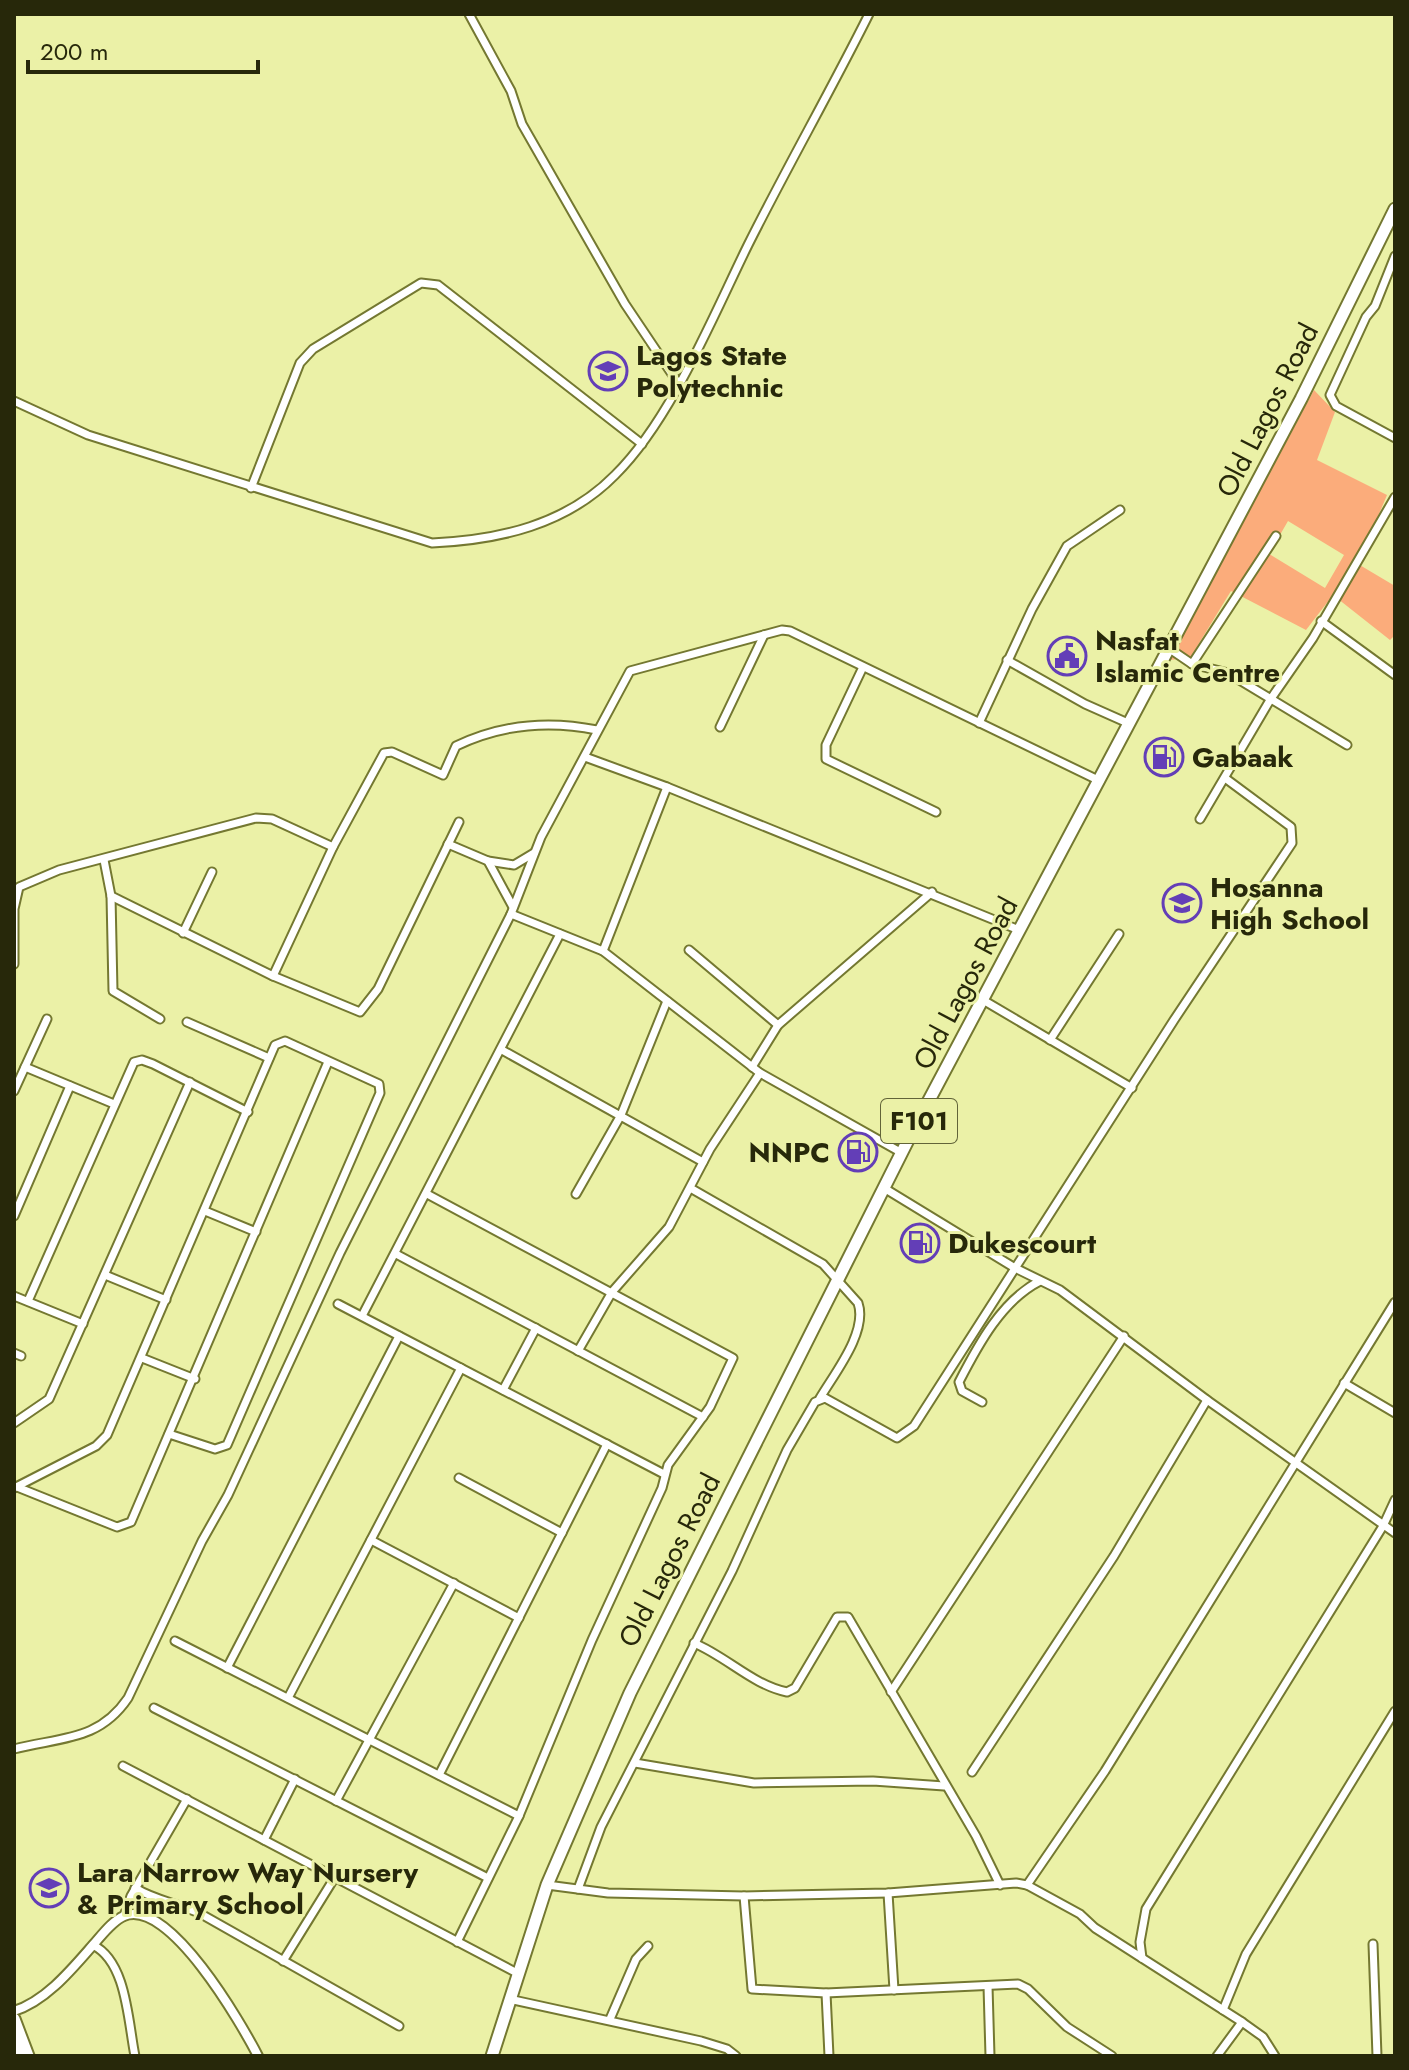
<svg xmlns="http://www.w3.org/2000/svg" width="1409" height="2070" font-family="Jost,sans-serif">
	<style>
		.green { fill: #fbac7b; fill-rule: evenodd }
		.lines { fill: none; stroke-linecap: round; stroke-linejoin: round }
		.minor-casing { stroke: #747831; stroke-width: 11 }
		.tertiary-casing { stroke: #747831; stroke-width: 12 }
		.primary-casing { stroke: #747831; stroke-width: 15 }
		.trunk-casing { stroke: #747831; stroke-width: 15 }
		.minor { stroke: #fff; stroke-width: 7 }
		.tertiary { stroke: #fff; stroke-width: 8 }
		.primary { stroke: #fff; stroke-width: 11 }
		.trunk { stroke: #fff; stroke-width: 11 }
		.labels { text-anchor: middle; stroke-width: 6; stroke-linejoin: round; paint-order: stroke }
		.shield { fill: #ebf1a7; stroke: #626439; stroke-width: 2 }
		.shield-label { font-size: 26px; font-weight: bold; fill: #27280a }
		.poi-label { font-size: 28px; font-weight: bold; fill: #27280a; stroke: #ebf1a7; text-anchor: start }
		.street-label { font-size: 28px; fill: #27280a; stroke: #ebf1a7 }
	</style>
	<rect width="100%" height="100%" fill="#ebf1a7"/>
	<path class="green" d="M1314 390 1335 412 1317 460 1387 495 1358 564 1395 586V635L1390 640 1333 595 1306 630 1231 591 1190 658 1169 660ZM1288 521 1344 555 1325 588 1269 554Z"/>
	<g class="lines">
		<defs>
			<g id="minor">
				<path d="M469 14 511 91 522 124 625 304 678 383"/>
				<path d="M1395 256 1375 306 1366 317 1330 395 1336 406 1395 438"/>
				<path d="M14 401 88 435 432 543C499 540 566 525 615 475 671 420 713 316 748 245 787 167 830 92 869 14"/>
				<path d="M251 488 300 363 313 349 421 283 438 285 642 444"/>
				<path d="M1321 621 1395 675"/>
				<path d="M1170 649 1192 664 1228 673 1347 745"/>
				<path d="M1007 660 1085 704 1130 724"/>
				<path d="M1192 664 1276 536"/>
				<path d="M863 667 826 745V759L936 812"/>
				<path d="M979 723 1032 609 1067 546 1120 510"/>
				<path d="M720 727 764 635"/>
				<path d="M585 757 667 787 1019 930"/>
				<path d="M1200 819 1270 700 1313 638 1395 497"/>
				<path d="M448 844 488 861 513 907"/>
				<path d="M104 860 111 896 113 991 160 1019"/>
				<path d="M488 861 514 865 534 853"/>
				<path d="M111 896 273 976 360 1012 378 989 459 822"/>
				<path d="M511 914 603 951 760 1073 902 1153"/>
				<path d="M183 933 212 872"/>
				<path d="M689 950 778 1025"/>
				<path d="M603 951 667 787"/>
				<path d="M14 964V909L19 887 59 870 256 818 272 819 333 847"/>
				<path d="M273 976 333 847 384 753 392 752 443 775 456 746C502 724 548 720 597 730"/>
				<path d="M983 1000 1132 1088"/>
				<path d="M187 1022 269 1058"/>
				<path d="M1050 1040 1119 934"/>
				<path d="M502 1050 703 1162"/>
				<path d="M25 1067 114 1104"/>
				<path d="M752 1067 778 1025 932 892"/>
				<path d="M14 1091 47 1019"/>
				<path d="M884 1188 1015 1268 1060 1290 1207 1400 1395 1533"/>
				<path d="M692 1189 823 1264 858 1303C868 1332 834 1374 820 1398"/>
				<path d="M427 1194 733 1358 710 1407 668 1465 662 1488 592 1640 519 1816 457 1942"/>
				<path d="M576 1194 621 1115 667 1001"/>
				<path d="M205 1211 256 1232"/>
				<path d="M14 1216 70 1086"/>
				<path d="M396 1254 703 1417"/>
				<path d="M105 1275 166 1300"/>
				<path d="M14 1296 83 1324"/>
				<path d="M28 1301 134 1062 142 1060 153 1064 248 1112"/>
				<path d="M338 1304 664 1474"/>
				<path d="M362 1316 560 934"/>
				<path d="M578 1351 612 1292 669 1227 710 1149 760 1073"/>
				<path d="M14 1353 21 1356"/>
				<path d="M142 1358 195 1379"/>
				<path d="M1344 1383 1395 1413"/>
				<path d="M503 1390 536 1328"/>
				<path d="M982 1402 962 1391 959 1382C978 1345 1002 1300 1040 1281"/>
				<path d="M14 1423 49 1399 190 1082"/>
				<path d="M459 1478 562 1533"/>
				<path d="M17 1487 117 1527 131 1522 328 1062"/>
				<path d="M14 1488 96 1446 107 1435 275 1045 285 1041 379 1084 380 1093 227 1445 215 1449 169 1434"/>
				<path d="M371 1540 519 1618"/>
				<path d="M175 1641 519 1816"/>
				<path d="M694 1643C727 1657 753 1685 787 1692L795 1688 837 1617H848L976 1836 1000 1885"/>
				<path d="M227 1668 399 1336"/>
				<path d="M891 1692 1124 1336"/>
				<path d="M288 1698 461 1368"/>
				<path d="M154 1708 488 1878"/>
				<path d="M14 1749C61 1737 99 1741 128 1698L202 1541 228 1495 340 1253 511 914 541 837 630 671 782 630 790 631 1100 781"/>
				<path d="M635 1763 754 1783 873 1781 944 1786"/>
				<path d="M123 1766 517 1973"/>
				<path d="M972 1772 1114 1556 1207 1400"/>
				<path d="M439 1775 607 1444"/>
				<path d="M336 1801 454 1583"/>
				<path d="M264 1840 295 1779"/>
				<path d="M547 1885 608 1893 744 1896 888 1893 1016 1883 1027 1885 1080 1914 1095 1928 1242 2022 1263 2037 1275 2056"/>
				<path d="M1027 1885 1105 1771 1395 1302"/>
				<path d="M135 1888C156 1901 178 1903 201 1914L399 2026"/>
				<path d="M578 1889 601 1827 732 1571 787 1450 815 1402 825 1398 897 1438 914 1426 1174 1020 1292 843 1291 827 1225 778"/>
				<path d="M888 1893 894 1990"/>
				<path d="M744 1896 752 1989 826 1993 1018 1984 1028 1989 1067 2027 1112 2056"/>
				<path d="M124 1916 131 1896 187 1799"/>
				<path d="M1373 1944 1377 2056"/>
				<path d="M93 1945C127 1962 128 2022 135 2056"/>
				<path d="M1142 1958 1140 1942 1146 1909 1383 1526 1395 1500"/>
				<path d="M283 1961 335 1877"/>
				<path d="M988 1986 990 2056"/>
				<path d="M826 1993 829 2056"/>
				<path d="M509 1999 701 2041 727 2049 736 2056"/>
				<path d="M1223 2010 1246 1954 1395 1711"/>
				<path d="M610 2019 636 1959 648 1946"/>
				<path d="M1217 2056 1242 2022"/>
			</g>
			<path id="tertiary" d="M14 2011C46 2001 72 1969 93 1945 102 1935 112 1921 124 1916 169 1897 242 2025 258 2056"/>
			<path id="primary" d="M492 2056 547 1885 630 1693 909 1138 1301 399 1395 209"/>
			<g id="trunk">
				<path d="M14 2019 28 2056"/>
				<path d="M14 2036 18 2056"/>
			</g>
		</defs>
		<use href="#minor" class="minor-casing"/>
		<use href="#tertiary" class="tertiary-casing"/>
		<use href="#primary" class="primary-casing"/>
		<use href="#trunk" class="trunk-casing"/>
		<use href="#minor" class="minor"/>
		<use href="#tertiary" class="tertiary"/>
		<use href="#primary" class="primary"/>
		<use href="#trunk" class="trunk"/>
	</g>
	<defs>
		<symbol id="university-ring" viewBox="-11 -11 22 22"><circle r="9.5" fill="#ebf1a7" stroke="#633eb7" stroke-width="1.5"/><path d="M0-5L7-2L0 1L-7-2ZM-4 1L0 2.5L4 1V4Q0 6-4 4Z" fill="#633eb7"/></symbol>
		<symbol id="civic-ring" viewBox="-11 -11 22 22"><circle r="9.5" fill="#ebf1a7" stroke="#633eb7" stroke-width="1.5"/><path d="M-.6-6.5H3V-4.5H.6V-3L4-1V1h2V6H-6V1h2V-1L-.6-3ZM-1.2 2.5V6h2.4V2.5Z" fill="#633eb7"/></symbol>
		<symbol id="fuel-ring" viewBox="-11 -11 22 22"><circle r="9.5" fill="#ebf1a7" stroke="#633eb7" stroke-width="1.5"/><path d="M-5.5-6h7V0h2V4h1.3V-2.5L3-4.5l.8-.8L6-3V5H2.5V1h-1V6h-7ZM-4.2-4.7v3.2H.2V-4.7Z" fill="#633eb7"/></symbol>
		<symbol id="school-ring" viewBox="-11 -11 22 22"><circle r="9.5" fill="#ebf1a7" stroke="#633eb7" stroke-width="1.5"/><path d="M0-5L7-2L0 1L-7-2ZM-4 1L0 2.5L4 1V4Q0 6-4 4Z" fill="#633eb7"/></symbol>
	</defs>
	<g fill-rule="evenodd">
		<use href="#university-ring" x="586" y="349" width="44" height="44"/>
		<use href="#civic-ring" x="1045" y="634" width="44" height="44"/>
		<use href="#fuel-ring" x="1142" y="735" width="44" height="44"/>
		<use href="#school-ring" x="1160" y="881" width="44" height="44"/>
		<use href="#fuel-ring" x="836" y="1130" width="44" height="44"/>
		<use href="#fuel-ring" x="898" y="1221" width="44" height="44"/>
		<use href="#school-ring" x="27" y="1866" width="44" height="44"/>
	</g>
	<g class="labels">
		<rect class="shield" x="881" y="1099" width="76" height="44" rx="6"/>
		<g class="shield-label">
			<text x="919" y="1130">F101</text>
		</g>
		<g class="poi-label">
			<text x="636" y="365">Lagos State<tspan x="636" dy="32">Polytechnic</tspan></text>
			<text x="1095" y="650">Nasfat<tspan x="1095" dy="32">Islamic Centre</tspan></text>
			<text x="1192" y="767">Gabaak</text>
			<text x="1210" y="897">Hosanna<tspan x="1210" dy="32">High School</tspan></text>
			<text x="830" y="1162" text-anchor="end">NNPC</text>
			<text x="948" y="1253">Dukescourt</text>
			<text x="77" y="1882">Lara Narrow Way Nursery<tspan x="77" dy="32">&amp; Primary School</tspan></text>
		</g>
		<g class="street-label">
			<text transform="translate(1267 410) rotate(-63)" y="10">Old Lagos Road</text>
			<text transform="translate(965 983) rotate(-62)" y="10">Old Lagos Road</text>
			<text transform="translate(669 1560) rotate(-63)" y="10">Old Lagos Road</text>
		</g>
	</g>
	<rect width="1409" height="2070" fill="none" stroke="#27280a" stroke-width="32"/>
	<path d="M28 60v12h230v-12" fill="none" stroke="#27280a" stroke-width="4"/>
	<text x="40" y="60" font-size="24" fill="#27280a" stroke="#ebf1a7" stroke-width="6" paint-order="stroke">200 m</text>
</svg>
